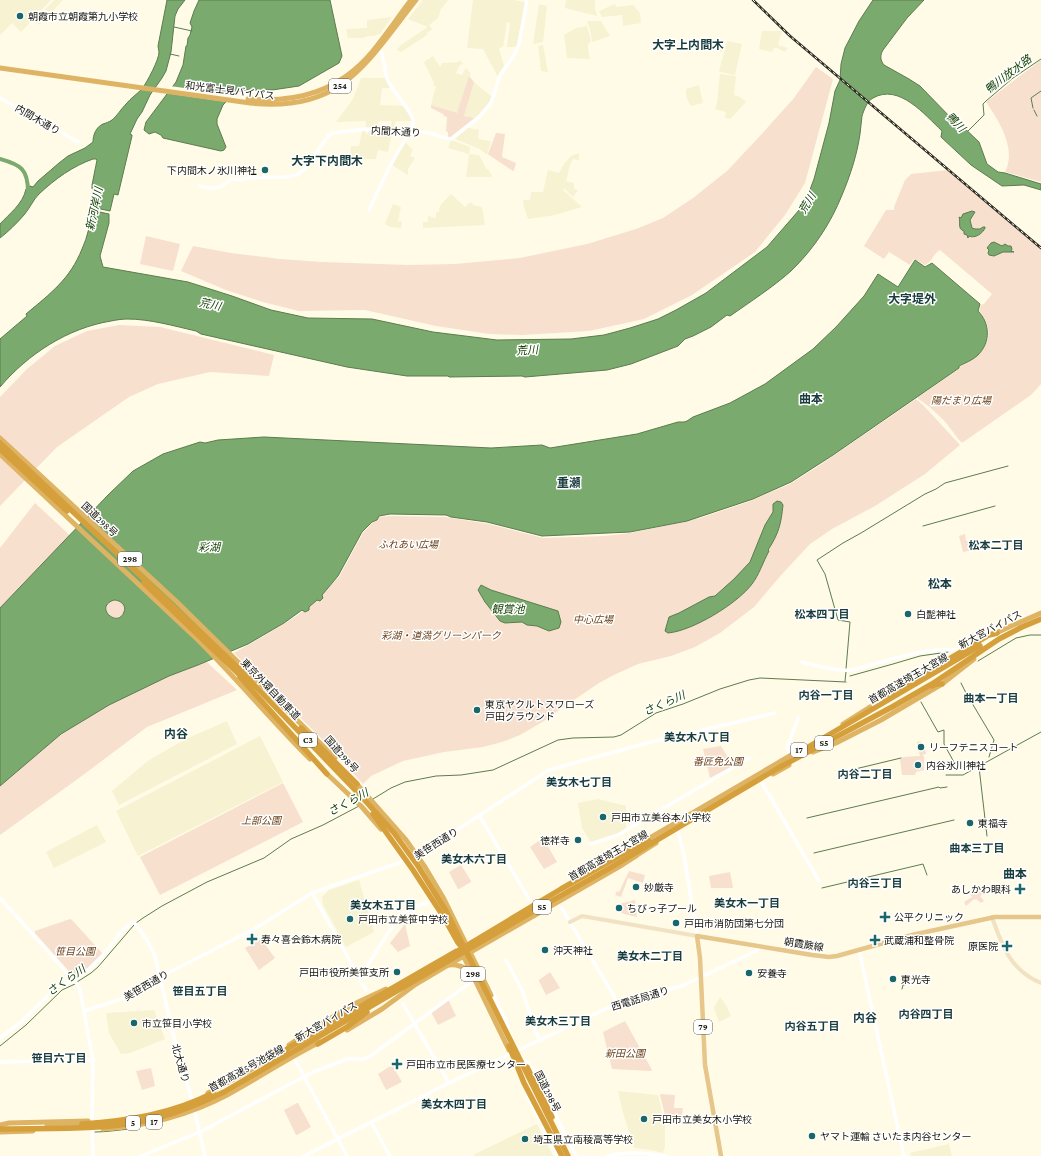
<svg xmlns="http://www.w3.org/2000/svg" width="1041" height="1156" font-family="'Crimson Pro','Noto Sans JP',serif">
	<style>
		.built { fill: #f7f2d1 }
		.green { fill: #f7e0cd }
		.water { fill: #7aaa6d; stroke: #5b7d4f; fill-rule: evenodd }
		.pier { fill: #fffbe7 }
		.lines { fill: none; stroke-linecap: round; stroke-linejoin: round }
		.stream { stroke: #5b7d4f; stroke-width: 1 }
		.river { stroke: #7aaa6d; stroke-width: 4 }
		.tertiary { stroke: #fff; stroke-width: 3.5 }
		.secondary { stroke: #f2e2c4; stroke-width: 4 }
		.primary { stroke: #e6c68a; stroke-width: 4.5 }
		.trunk { stroke: #deb363; stroke-width: 5 }
		.motorway { stroke: #d5a03c; stroke-width: 5.5 }
		.rail-casing { stroke: #2d2c22; stroke-width: 2.5 }
		.rail { stroke: #fff; stroke-width: 1; stroke-dasharray: 3; stroke-linecap: butt }
		.poi-dot { fill: #19676a; stroke: #fff; stroke-width: 1.5 }
		.labels { text-anchor: middle; stroke-width: 3; stroke-linejoin: round; paint-order: stroke }
		.shield { fill: #fff; stroke: #5a5a54; stroke-width: 1 }
		.shield-label { font-size: 9px; font-weight: bold; fill: #14130a }
		.poi-label { font-size: 10px; fill: #14130a; stroke: #fff; text-anchor: start }
		.street-label { font-size: 10px; fill: #14130a; stroke: #fff }
		.park-label { font-size: 10px; font-style: italic; fill: #6c421b; stroke: #fff }
		.water-label { font-size: 11px; font-style: italic; fill: #134200; stroke: #fff }
		.neighbourhood-label { font-size: 11px; font-weight: bold; fill: #193c3d; stroke: #fff }
		.quarter-label { font-size: 12px; font-weight: bold; fill: #193c3d; stroke: #fff }
	</style>
	<rect width="100%" height="100%" fill="#fffbe7"/>
	<g class="built">
		<path d="M0 0H51L21 32 12 23 0 35Z"/>
		<path d="M54 0H63L39 25 35 20Z"/>
		<path d="M423 0H448L441 9 438 18 429 25 432 29 427 33V35L401 52 397 50 401 45 428 27 408 19Z"/>
		<path d="M473 0H514L524 2 525 3 518 40 516 47H507L510 23 507 22 503 47 499 48 504 66 498 77 483 49 467 48Z"/>
		<path d="M566 0H595V9L597 15V16L565 8Z"/>
		<path d="M539 4 547 6 543 42 533 44Z"/>
		<path d="M615 4 616 7 633 5 640 13 641 23 623 26 622 15 602 17 599 11Z"/>
		<path d="M392 17 380 34 373 36H368L363 38H348L346 29 367 28V20Z"/>
		<path d="M587 21H601L610 36 592 42 591 33Z"/>
		<path d="M587 26 591 41 588 44V49L590 59 567 58 564 35 576 28Z"/>
		<path d="M762 31H782L778 45 788 48 785 52 777 48H774L772 52 759 49Z"/>
		<path d="M705 37 724 44 721 52 704 45 703 44Z"/>
		<path d="M727 41 742 44 735 75 720 72 719 71Z"/>
		<path d="M542 45H543L548 72 541 71 538 46Z"/>
		<path d="M433 56 440 67 442 63 458 62 460 60 463 64 460 65 456 73 462 75 466 68 471 74 469 76 457 114 431 105 436 86 433 85 434 83 424 62Z"/>
		<path d="M720 74 736 76 734 95 740 97 746 102 730 119 725 118 726 112 715 109 717 103Z"/>
		<path d="M361 78H386L391 88H382L380 105 403 106 410 116 412 121H396L393 130 390 129 392 121H379L377 128H366V121L336 122 353 99Z"/>
		<path d="M474 82 492 97 484 111 475 118 464 116Z"/>
		<path d="M699 85 703 103 691 106 688 101 686 95V89Z"/>
		<path d="M468 128 479 130 478 139 491 141 487 155 480 149 455 139Z"/>
		<path d="M362 131H365V133L368 134 369 131 392 133 388 152 378 150 376 159H362L349 162 351 146H359Z"/>
		<path d="M451 140 470 147 469 154 479 155 482 160 486 169H488L492 176 491 177H466L469 154 448 148Z"/>
		<path d="M405 142 413 150 410 156 415 158 408 169V175L392 165Z"/>
		<path d="M579 153V160L573 159 570 165 566 181 574 183V189L578 190 573 197 564 188 563 190 582 207 555 215 528 219 524 207 523 200H530L531 192H543L548 170 559 173 564 164 571 156Z"/>
		<path d="M451 194 465 207 469 203H472L473 205 482 207 485 225 423 228V222H428V216L436 218V212H439L440 206Z"/>
		<path d="M393 204 401 207 398 221 402 222 401 228 390 227 385 224Z"/>
		<path d="M227 721 237 744 119 805 112 791 149 760 188 738Z"/>
		<path d="M260 736 283 782 138 856 116 811Z"/>
		<path d="M598 799 622 805H626V829L618 834 591 842 582 828 578 803Z"/>
		<path d="M97 825 106 842 54 868 46 852Z"/>
		<path d="M359 880 374 932 346 947 323 905 322 897 329 890Z"/>
		<path d="M720 997 726 1005 731 1016 719 1022 714 1008Z"/>
		<path d="M154 1010 165 1039 130 1053 121 1054 109 1033 106 1013Z"/>
		<path d="M618 1091 658 1095 665 1125V1147L663 1153 651 1150 634 1148 631 1138V1135L630 1134 623 1113Z"/>
		<path d="M537 1124 553 1156H474L473 1155Z"/>
		<path d="M949 1144 952 1156H911L910 1153Z"/>
	</g>
	<g class="green">
		<path d="M1041 60V182L1005 172C1017 149 999 121 986 102Z"/>
		<path d="M816 67 833 79 805 183 785 215 755 252 692 295 644 319 589 331 522 335 489 334 436 326 365 310 299 311 263 302 226 290 181 271 193 246 231 253 280 259 322 262 408 265 455 264 520 258 587 244 636 229 663 218 693 198 727 171 760 136 794 98Z"/>
		<path d="M469 76 474 82 464 116 475 118 451 137H448V132L446 131 447 117 444 116 443 114 431 108V105L457 113Z"/>
		<path d="M496 133 505 134 502 157 516 163 514 170 513 171 489 155 488 154Z"/>
		<path d="M948 170 1041 249V384L1031 395 962 443C957 438 954 433 950 428 944 419 927 404 917 398L960 368 959 367C983 355 1000 335 979 311L981 305 984 304 992 294 940 250C933 254 932 262 925 265L914 259 910 265 889 252 884 259 864 246 886 210H894V207L905 180 911 174Z"/>
		<path d="M146 236 180 244 173 271 140 264Z"/>
		<path d="M119 325 160 327 274 355 269 376 210 372 158 384 129 397 57 447 0 506V397L27 369 55 346 87 331Z"/>
		<path d="M916 399 924 406 960 445 925 474 875 506 832 529 810 544 783 573 754 607 720 633 695 647 671 656 638 664 614 675 599 683 562 708 544 721 520 735 502 742 483 747 444 752 403 761 371 776 363 784 319 736 234 653 264 636 298 615 339 577 363 533 372 523 377 521 379 517 390 516 445 517 489 524 543 538 604 536 631 533 700 518 748 502 790 484 817 467Z"/>
		<path d="M35 503 237 690 147 727 79 778 0 835V548Z"/>
		<path d="M965 534 966 541 974 540 977 549 963 552 959 536Z"/>
		<path d="M921 741 926 753V754L922 755 924 756V770L916 772 915 775H902L900 759 903 757 920 756 917 742Z"/>
		<path d="M721 746 733 766 710 778 703 749Z"/>
		<path d="M283 783 303 822 160 895 140 857Z"/>
		<path d="M543 838 557 862 544 869 530 847Z"/>
		<path d="M461 865 471 881V882L459 889H458L449 872Z"/>
		<path d="M629 871 645 875 643 883 628 878 621 897 615 895 617 891 619 892Z"/>
		<path d="M730 872 733 888H711L709 876Z"/>
		<path d="M981 885 984 893 980 896 984 901 981 903 976 899 973 900 966 906 964 902 972 897 970 894Z"/>
		<path d="M635 900 637 917 624 914 617 910 616 905Z"/>
		<path d="M70 919 72 920 102 953V954L89 968 76 977H74L35 933V931Z"/>
		<path d="M405 924 410 946 398 952 390 943Z"/>
		<path d="M261 939 275 958 259 970 245 948Z"/>
		<path d="M550 972 560 988 546 995 539 981V980Z"/>
		<path d="M448 999 456 1016 438 1025 431 1012Z"/>
		<path d="M625 1021 652 1070 651 1071 612 1069 603 1032Z"/>
		<path d="M392 1065 402 1082 386 1090 378 1074Z"/>
		<path d="M151 1068 155 1086 142 1090 136 1071Z"/>
		<path d="M661 1094 675 1095 674 1108H683L681 1122 668 1123H667L660 1095Z"/>
		<path d="M297 1103H298L311 1127 297 1135H296L284 1110Z"/>
	</g>
	<g class="water">
		<path d="M167 0H185L178 9 175 16 171 52 166 71 162 78 150 95 142 112 137 119 130 134 132 135V136L118 195 114 194 110 211 96 208 97 201 94 189H92V185L97 160 96 159H93C73 166 55 179 39 194 33 200 30 208 24 215 17 223 8 232 0 238V224C9 214 23 204 26 189L30 186 33 187 38 181 59 163 68 156 85 148 93 142C93 135 96 127 103 124 106 123 109 122 112 120 116 117 122 108 126 104 131 98 137 94 142 89 147 82 159 60 159 52 159 50 158 48 158 46Z"/>
		<path d="M199 0H330L342 56 339 63 299 86 272 90H246L237 92 233 94 223 105 217 119V124L226 147 224 150 221 151 163 138 161 135 155 132 149 134 144 130 146 122 176 82 183 65 186 46H187L188 38 190 35 192 27 190 23 194 11Z"/>
		<path d="M873 0H924L907 18 883 50C880 55 880 60 884 65L909 79 920 86 954 121H957L979 142 987 164 998 172 1005 173 1041 184V190L1024 185 1002 186 971 165 941 137 942 131C925 115 899 83 873 98 867 101 864 110 862 116 861 122 861 128 860 134 857 155 850 176 842 195 831 223 813 250 791 271 773 287 750 302 730 316L727 315 711 327 693 336 685 339 678 346 631 364 607 370 525 377 522 376 449 377 448 376H407L347 367 201 334 196 331C174 326 150 319 127 319 122 319 116 320 111 321 68 328 28 354 0 387V339L27 316 26 314C51 293 70 279 82 249 88 237 89 223 95 211L109 214V223L100 256 103 267 188 282 232 296 271 310 308 318 372 319 433 332 497 340 571 339 604 335 630 328 658 319 676 310 706 293 759 253 767 247 800 209 808 195 814 179 829 123 835 91 840 80 841 64 845 48 859 21Z"/>
		<path d="M972 211 975 212 970 220 972 228 975 229H980L983 227H985V228C983 233 975 239 969 236L968 238 967 235 964 234V231C957 229 961 222 959 217L961 218 963 214Z"/>
		<path d="M994 242 1002 246 1005 244 1008 246H1011L1012 249 1011 251 1014 252H1003L994 256 989 255 988 253 989 250 987 248 991 243Z"/>
		<path d="M915 260 925 267 932 263 980 304 978 311C990 323 991 342 978 355 973 360 965 363 959 366V368L833 455 791 482 753 499 687 521 630 532 542 536 487 522 451 517 446 515 390 514 379 516 377 520 372 522 362 532 338 576 322 595 323 598 320 601 317 600 309 607V610L305 612 302 610 284 623 248 644 198 665 169 676 109 705 61 734 0 786V608L108 495 133 471 163 454 200 442 205 443 218 440 264 437 491 448 542 445 550 448 637 434 678 422H684L687 421 693 417 730 403 765 384 813 349 836 327 864 296 878 274 898 287ZM114 600C120 600 127 605 124 612 118 629 93 607 114 600Z"/>
		<path d="M777 501 781 502 783 505C781 524 779 533 768 550L769 551C763 562 759 575 752 584 737 604 692 631 668 633L665 631 669 617 679 613 709 597 715 596 734 579 750 562 765 525 773 512V504Z"/>
		<path d="M481 585 491 590 558 611 561 622 559 628 549 631 537 626 527 625 522 622 505 623 500 621 485 602 478 590Z"/>
	</g>
	<path class="pier" d="M170 86 234 95 227 102 165 93Z"/>
	<g class="lines">
		<g class="stream">
			<path d="M174 27 192 31"/>
			<path d="M170 54 179 56"/>
			<path d="M1033 108 1031 98 1041 91"/>
			<path d="M1034 110 1037 116"/>
			<path d="M968 131 984 115 983 104 986 101 1013 78 1041 59"/>
			<path d="M923 526 995 506"/>
			<path d="M978 661 1016 638 1030 635H1041"/>
			<path d="M846 669 850 622 838 620 825 574 817 560 843 543 861 533 925 494 936 489 945 483 1008 466"/>
			<path d="M850 676 893 664 920 656 948 652"/>
			<path d="M845 681 846 672"/>
			<path d="M961 683 966 693 994 740 989 757"/>
			<path d="M921 702 938 732 944 730V744L955 764H962"/>
			<path d="M979 767 987 836"/>
			<path d="M851 770 901 758"/>
			<path d="M946 775H963L1041 732"/>
			<path d="M373 799 391 788 405 782 436 776 461 775 493 770 558 740 573 738 614 737 621 735 656 713 683 704 720 689 749 680 760 678 846 682"/>
			<path d="M807 818 939 787 940 788 947 787"/>
			<path d="M814 853 954 820"/>
			<path d="M822 888 923 864 927 875"/>
			<path d="M136 923 143 918 162 906 207 882 264 858 291 839 323 825 359 806"/>
			<path d="M77 982 91 973 98 967 134 925"/>
			<path d="M902 989 903 985H905L907 976"/>
			<path d="M0 1046 26 1025 62 990 75 984"/>
			<path d="M95 1132C107 1132 118 1130 130 1129 134 1128 135 1130 139 1129"/>
		</g>
		<path class="river" d="M0 159C21 165 28 169 28 192"/>
		<g class="tertiary">
			<path d="M0 98 78 142"/>
			<path d="M200 186C207 188 216 190 223 185 226 183 228 181 231 179L240 180 249 178 284 177 297 175 305 169 328 136 333 133 366 129 430 133 441 137 451 139 479 117 491 103 500 75 515 54 519 44 527 0"/>
			<path d="M369 210C380 187 390 163 404 142 408 135 415 128 413 120 411 110 393 92 388 81 383 70 386 54 377 47"/>
			<path d="M802 662C814 665 839 672 850 670 858 669 866 666 874 664 899 657 939 645 964 651"/>
			<path d="M790 756 787 748 798 718"/>
			<path d="M761 781 819 881"/>
			<path d="M479 815 529 899"/>
			<path d="M677 828 684 855 697 936"/>
			<path d="M591 844 618 835 749 758"/>
			<path d="M417 856 549 770 643 744 775 713"/>
			<path d="M312 893 366 990"/>
			<path d="M0 898 79 986 93 1060 92 1121 93 1156"/>
			<path d="M561 907 618 1003"/>
			<path d="M859 950 904 1156"/>
			<path d="M506 960 522 990 539 1040"/>
			<path d="M365 969 396 921 411 908 431 901"/>
			<path d="M492 991 508 1026V1030"/>
			<path d="M403 1004 449 1083"/>
			<path d="M84 1011 128 997 166 974 254 929 312 893 407 860"/>
			<path d="M0 1038 20 1023 59 985 72 981 89 969 104 954 121 932 132 922H134L147 940 155 956 174 1037 192 1100 205 1156"/>
			<path d="M293 1056 347 1156"/>
			<path d="M520 1056 532 1068 576 1156"/>
			<path d="M0 1062 93 1060"/>
			<path d="M526 1093 558 1156"/>
			<path d="M371 1122 390 1156"/>
			<path d="M141 1156 200 1132 313 1072 347 1059H363L369 1057 475 979"/>
			<path d="M304 1156 449 1083 618 1003 682 986 756 951 760 947"/>
			<path d="M608 1156C627 1151 646 1153 665 1156"/>
		</g>
		<g class="secondary">
			<path d="M992 917C1002 946 1011 971 1041 983"/>
			<path d="M570 922 582 916 697 936"/>
		</g>
		<path class="primary" d="M721 1156 705 1065 700 958 697 936 812 955 829 957 837 956 912 935 995 917H1041"/>
		<g class="trunk">
			<path d="M0 68 250 103C342 113 366 63 416 0"/>
			<path d="M248 99C298 103 339 91 372 52 386 35 398 17 411 0"/>
			<path d="M0 438 177 602 304 727 335 758"/>
			<path d="M0 454 199 641C237 679 272 721 310 759"/>
			<path d="M994 634 1009 627 1041 613"/>
			<path d="M843 724 870 707"/>
			<path d="M813 752 836 743 881 720 942 684 974 659"/>
			<path d="M325 772 361 806 381 829"/>
			<path d="M773 774 789 765"/>
			<path d="M354 781 406 840 425 867 444 899 491 995"/>
			<path d="M643 842 805 747"/>
			<path d="M634 857 656 843"/>
			<path d="M460 949 509 1050"/>
			<path d="M449 965C456 964 465 967 471 972"/>
			<path d="M347 1030 382 1009 416 984 448 965 622 865 636 856"/>
			<path d="M289 1045 310 1031 352 1005 386 989"/>
			<path d="M208 1093 245 1073 281 1051"/>
			<path d="M0 1125 9 1123 88 1121"/>
			<path d="M47 1126 81 1125"/>
			<path d="M103 1129C146 1126 189 1115 227 1095 258 1078 288 1058 320 1042"/>
			<path d="M0 1132 33 1131"/>
		</g>
		<g class="motorway">
			<path d="M0 443 231 661 361 796 394 833 418 866 446 911 568 1156"/>
			<path d="M0 449 67 511"/>
			<path d="M144 583 243 678"/>
			<path d="M240 677 327 774"/>
			<path d="M932 686 937 684H942"/>
			<path d="M885 700 892 693 989 635 997 633"/>
			<path d="M301 728 357 784"/>
			<path d="M803 750C862 715 921 681 980 646"/>
			<path d="M373 814 413 870 443 916 457 941 460 945 463 947"/>
			<path d="M471 943 561 889 635 847 649 841"/>
			<path d="M466 950 468 945 473 942"/>
			<path d="M318 1044 347 1027 367 1012"/>
			<path d="M509 1046 524 1083 562 1156"/>
			<path d="M266 1064 290 1047 457 951 460 950 464 952"/>
			<path d="M527 1067 552 1117"/>
			<path d="M82 1124C128 1121 172 1114 213 1093"/>
			<path d="M0 1129C51 1128 103 1131 153 1119 178 1113 201 1103 224 1092L539 908 608 869 780 767 892 707 932 684 999 639 1022 627 1041 619"/>
		</g>
		<defs>
			<path id="rail" d="M753 0 790 36 1041 248"/>
		</defs>
		<use href="#rail" class="rail-casing"/>
		<use href="#rail" class="rail"/>
	</g>
	<g class="poi-dot">
		<circle cx="20" cy="16" r="4"/>
		<circle cx="265" cy="170" r="4"/>
		<circle cx="908" cy="614" r="4"/>
		<circle cx="477" cy="710" r="4"/>
		<circle cx="921" cy="747" r="4"/>
		<circle cx="918" cy="765" r="4"/>
		<circle cx="603" cy="817" r="4"/>
		<circle cx="970" cy="823" r="4"/>
		<circle cx="578" cy="840" r="4"/>
		<circle cx="636" cy="887" r="4"/>
		<path d="M1018 883h4v4h4v4h-4v4h-4v-4h-4v-4h4z"/>
		<circle cx="619" cy="908" r="4"/>
		<path d="M883 911h4v4h4v4h-4v4h-4v-4h-4v-4h4z"/>
		<circle cx="350" cy="919" r="4"/>
		<circle cx="676" cy="923" r="4"/>
		<path d="M250 933h4v4h4v4h-4v4h-4v-4h-4v-4h4z"/>
		<path d="M873 934h4v4h4v4h-4v4h-4v-4h-4v-4h4z"/>
		<path d="M1005 940h4v4h4v4h-4v4h-4v-4h-4v-4h4z"/>
		<circle cx="545" cy="950" r="4"/>
		<circle cx="397" cy="972" r="4"/>
		<circle cx="749" cy="973" r="4"/>
		<circle cx="893" cy="979" r="4"/>
		<circle cx="134" cy="1023" r="4"/>
		<path d="M395 1058h4v4h4v4h-4v4h-4v-4h-4v-4h4z"/>
		<circle cx="644" cy="1119" r="4"/>
		<circle cx="812" cy="1136" r="4"/>
		<circle cx="525" cy="1139" r="4"/>
	</g>
	<g class="labels">
		<g class="shield">
			<rect x="329" y="79" width="22" height="14" rx="3"/>
			<rect x="118" y="552" width="24" height="14" rx="3"/>
			<rect x="299" y="733" width="18" height="14" rx="3"/>
			<rect x="815" y="736" width="18" height="14" rx="3"/>
			<rect x="791" y="743" width="16" height="14" rx="3"/>
			<rect x="533" y="900" width="18" height="14" rx="3"/>
			<rect x="461" y="967" width="24" height="14" rx="3"/>
			<rect x="694" y="1020" width="18" height="14" rx="3"/>
			<rect x="146" y="1115" width="16" height="14" rx="3"/>
			<rect x="126" y="1116" width="14" height="14" rx="3"/>
		</g>
		<g class="shield-label">
			<text x="340" y="89">254</text>
			<text x="130" y="562">298</text>
			<text x="308" y="743">C3</text>
			<text x="824" y="746">S5</text>
			<text x="799" y="753">17</text>
			<text x="542" y="910">S5</text>
			<text x="473" y="977">298</text>
			<text x="703" y="1030">79</text>
			<text x="154" y="1125">17</text>
			<text x="133" y="1126">5</text>
		</g>
		<g class="poi-label">
			<text x="28" y="20">朝霞市立朝霞第九小学校</text>
			<text x="257" y="174" text-anchor="end">下内間木ノ氷川神社</text>
			<text x="916" y="618">白髭神社</text>
			<text x="485" y="708">東京ヤクルトスワローズ<tspan x="485" dy="12">戸田グラウンド</tspan></text>
			<text x="929" y="751">リーフテニスコート</text>
			<text x="926" y="769">内谷氷川神社</text>
			<text x="611" y="821">戸田市立美谷本小学校</text>
			<text x="978" y="827">東福寺</text>
			<text x="570" y="844" text-anchor="end">徳祥寺</text>
			<text x="644" y="891">妙厳寺</text>
			<text x="1011" y="893" text-anchor="end">あしかわ眼科</text>
			<text x="627" y="912">ちびっ子プール</text>
			<text x="894" y="921">公平クリニック</text>
			<text x="358" y="923">戸田市立美笹中学校</text>
			<text x="684" y="927">戸田市消防団第七分団</text>
			<text x="261" y="943">寿々喜会鈴木病院</text>
			<text x="884" y="944">武蔵浦和整骨院</text>
			<text x="998" y="950" text-anchor="end">原医院</text>
			<text x="553" y="954">沖天神社</text>
			<text x="389" y="976" text-anchor="end">戸田市役所美笹支所</text>
			<text x="757" y="977">安養寺</text>
			<text x="901" y="983">東光寺</text>
			<text x="142" y="1027">市立笹目小学校</text>
			<text x="406" y="1068">戸田市立市民医療センター</text>
			<text x="652" y="1123">戸田市立美女木小学校</text>
			<text x="820" y="1140">ヤマト運輸 さいたま内谷センター</text>
			<text x="533" y="1143">埼玉県立南稜高等学校</text>
		</g>
		<g class="street-label">
			<text transform="translate(230 90) rotate(7)" y="4">和光富士見バイパス</text>
			<text transform="translate(38 119) rotate(30)" y="4">内間木通り</text>
			<text transform="translate(396 131) rotate(3)" y="4">内間木通り</text>
			<text transform="translate(100 519) rotate(43)" y="4">国道298号</text>
			<text transform="translate(990 629) rotate(-28)" y="4">新大宮バイパス</text>
			<text transform="translate(908 678) rotate(-30)" y="4">首都高速埼玉大宮線</text>
			<text transform="translate(271 689) rotate(46)" y="4">東京外環自動車道</text>
			<text transform="translate(342 754) rotate(48)" y="4">国道298号</text>
			<text transform="translate(436 843) rotate(-32)" y="4">美笹西通り</text>
			<text transform="translate(608 855) rotate(-30)" y="4">首都高速埼玉大宮線</text>
			<text transform="translate(804 944) rotate(9)" y="4">朝霞蕨線</text>
			<text transform="translate(146 985) rotate(-30)" y="4">美笹西通り</text>
			<text transform="translate(640 998) rotate(-17)" y="4">西電話局通り</text>
			<text transform="translate(326 1021) rotate(-30)" y="4">新大宮バイパス</text>
			<text transform="translate(181 1063) rotate(74)" y="4">北大通り</text>
			<text transform="translate(246 1068) rotate(-29)" y="4">首都高速5号池袋線</text>
			<text transform="translate(548 1091) rotate(63)" y="4">国道298号</text>
		</g>
		<g class="park-label">
			<text x="961" y="404">陽だまり広場</text>
			<text x="408" y="548">ふれあい広場</text>
			<text x="593" y="623">中心広場</text>
			<text x="441" y="639">彩湖・道満グリーンパーク</text>
			<text x="718" y="765">番匠免公園</text>
			<text x="261" y="824">上部公園</text>
			<text x="75" y="955">笹目公園</text>
			<text x="625" y="1057">新田公園</text>
		</g>
		<g class="water-label">
			<text transform="translate(1008 74) rotate(-37)" y="4">鴨川放水路</text>
			<text transform="translate(956 122) rotate(46)" y="4">鴨川</text>
			<text transform="translate(807 203) rotate(-59)" y="4">荒川</text>
			<text transform="translate(94 209) rotate(-78)" y="4">新河岸川</text>
			<text transform="translate(210 304) rotate(12)" y="4">荒川</text>
			<text transform="translate(527 350) rotate(-4)" y="4">荒川</text>
			<text x="209" y="551">彩湖</text>
			<text x="508" y="613">観賞池</text>
			<text transform="translate(664 703) rotate(-24)" y="4">さくら川</text>
			<text transform="translate(348 802) rotate(-28)" y="4">さくら川</text>
			<text transform="translate(66 980) rotate(-35)" y="4">さくら川</text>
		</g>
		<g class="neighbourhood-label">
			<text x="996" y="549">松本二丁目</text>
			<text x="822" y="618">松本四丁目</text>
			<text x="826" y="699">内谷一丁目</text>
			<text x="991" y="702">曲本一丁目</text>
			<text x="697" y="741">美女木八丁目</text>
			<text x="865" y="778">内谷二丁目</text>
			<text x="579" y="786">美女木七丁目</text>
			<text x="977" y="852">曲本三丁目</text>
			<text x="474" y="863">美女木六丁目</text>
			<text x="875" y="887">内谷三丁目</text>
			<text x="747" y="907">美女木一丁目</text>
			<text x="383" y="909">美女木五丁目</text>
			<text x="650" y="960">美女木二丁目</text>
			<text x="200" y="995">笹目五丁目</text>
			<text x="926" y="1018">内谷四丁目</text>
			<text x="558" y="1025">美女木三丁目</text>
			<text x="812" y="1030">内谷五丁目</text>
			<text x="59" y="1062">笹目六丁目</text>
			<text x="454" y="1108">美女木四丁目</text>
		</g>
		<g class="quarter-label">
			<text x="688" y="49">大字上内間木</text>
			<text x="327" y="165">大字下内間木</text>
			<text x="912" y="303">大字堤外</text>
			<text x="811" y="403">曲本</text>
			<text x="569" y="487">重瀬</text>
			<text x="940" y="588">松本</text>
			<text x="176" y="738">内谷</text>
			<text x="1015" y="878">曲本</text>
			<text x="865" y="1022">内谷</text>
		</g>
	</g>
</svg>
